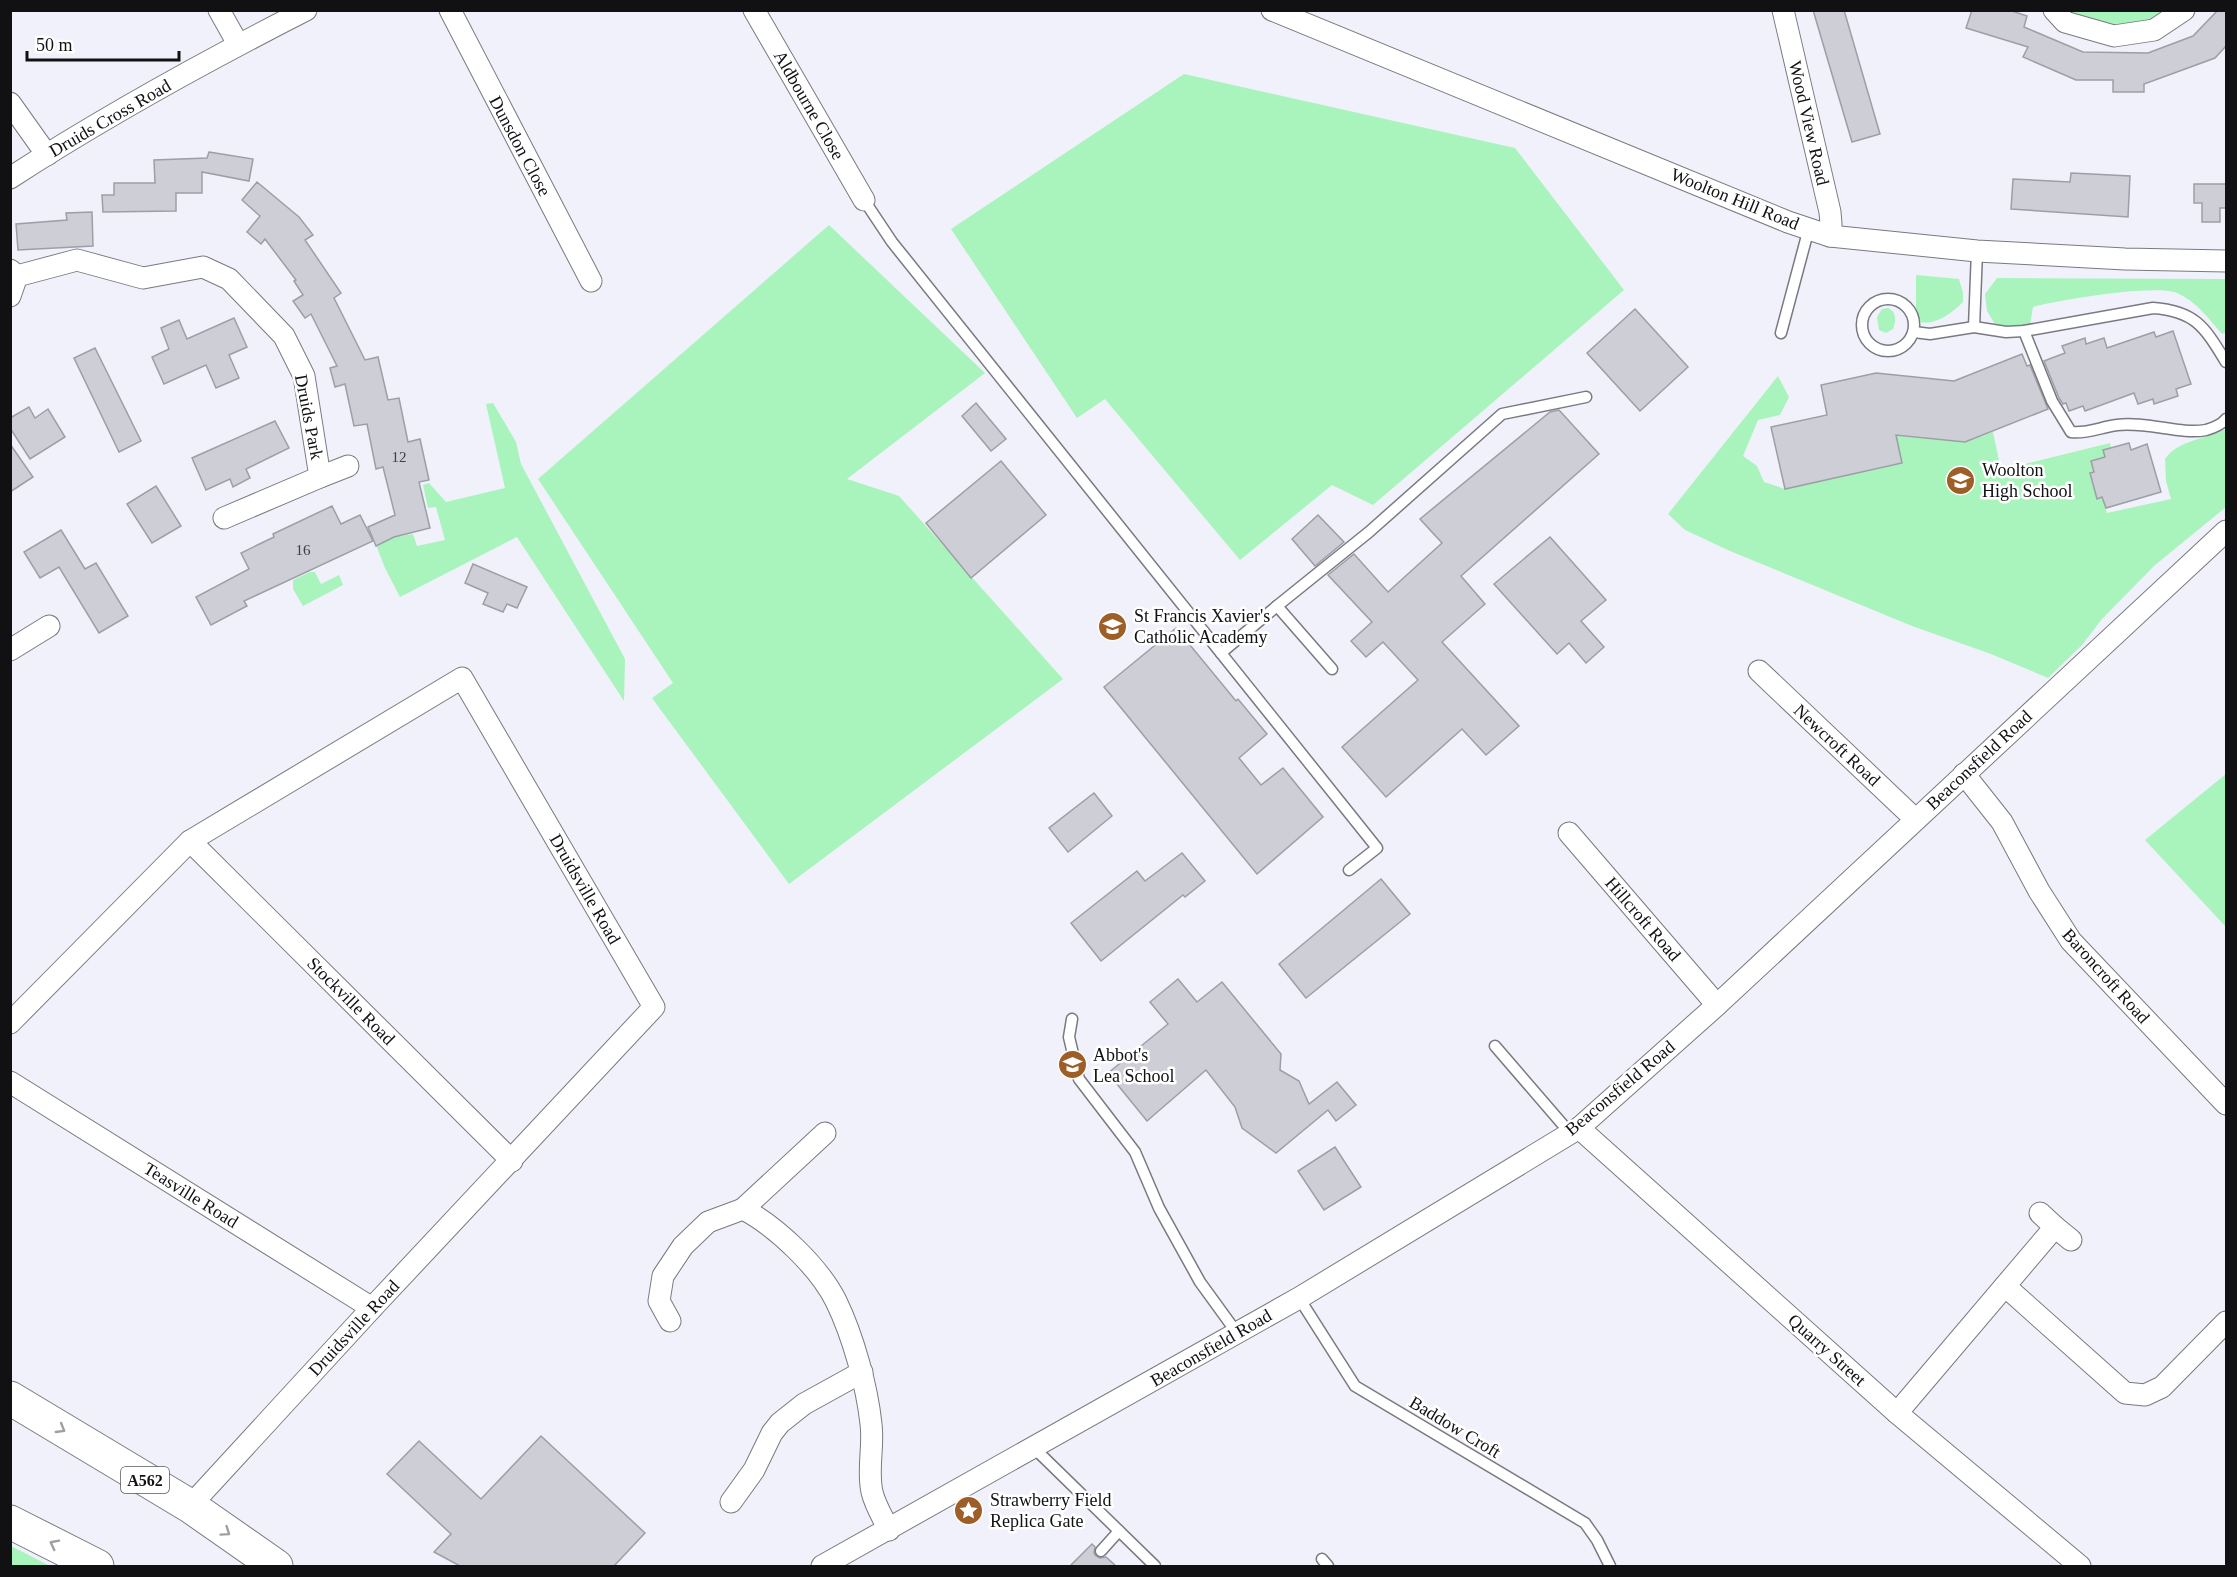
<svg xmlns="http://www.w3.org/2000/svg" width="2237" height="1577" font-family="'Times New Roman',serif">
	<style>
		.green { fill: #a9f4bc }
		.building { fill: #cdced6; stroke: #9d9ea6; stroke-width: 1.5 }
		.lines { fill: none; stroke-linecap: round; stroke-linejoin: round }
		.lane-casing { stroke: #797a81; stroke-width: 13 }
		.street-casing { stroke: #797a81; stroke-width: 23 }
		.highway-casing { stroke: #797a81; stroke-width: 35 }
		.lane { stroke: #fff; stroke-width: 10 }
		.street { stroke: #fff; stroke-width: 21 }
		.highway { stroke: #fff; stroke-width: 33 }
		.oneway { stroke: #a0a0a1 }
		.labels { text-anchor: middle; stroke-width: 5; stroke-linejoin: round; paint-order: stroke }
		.number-label { font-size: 15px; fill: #404044 }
		.shield { fill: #fff; stroke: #58585a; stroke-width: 1.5 }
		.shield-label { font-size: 16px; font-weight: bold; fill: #111114 }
		.street-label { font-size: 18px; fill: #111114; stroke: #fff }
		.poi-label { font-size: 18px; fill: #111114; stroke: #fff; text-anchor: start }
	</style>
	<rect width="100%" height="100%" fill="#f0f1fa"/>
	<g class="green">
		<path d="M2061 11H2169L2151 24 2112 28Z"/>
		<path d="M1184 74 1515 148 1624 290 1373 505 1332 485 1240 560 1105 399 1077 418 951 229Z"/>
		<path d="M829 225 985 373 847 479 899 496 1063 679 789 884 652 698 673 683 538 479Z"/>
		<path d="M1916 275 1959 279 1963 293V302C1952 313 1935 326 1919 322L1916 317Z"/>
		<path d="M1997 278 2226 279V332L2222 334C2209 319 2196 301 2177 293 2154 284 2060 300 2033 307L2030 325 1998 329 1987 311 1985 294Z"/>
		<path d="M1888 308C1897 312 1896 321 1893 329L1886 333 1879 330 1877 317 1882 309Z"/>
		<path d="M1778 376 1789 397 1780 415 1758 420 1743 456 1757 466 1764 482 1785 489 1901 463 1896 435 1965 442 1993 432 2001 470 2110 443 2111 448 2105 457 2091 461 2094 472 2090 474 2097 498 2102 497 2107 513 2171 499 2166 481 2165 459C2178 440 2206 439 2226 429V507L2154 566 2102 619 2082 645 2048 678 1991 654 1912 626 1730 551 1685 530 1668 514Z"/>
		<path d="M493 403 516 442 521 464 625 659 624 701 517 537 400 597 385 568 376 545 394 537 413 534 417 546 445 540 436 507 428 508 423 485 429 483 446 502 505 488 486 404Z"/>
		<path d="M310 572H315L321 584 339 575 343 585 303 606 293 589V580Z"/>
		<path d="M2226 774V927L2145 840Z"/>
		<path d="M10 1546H11L50 1566H11Z"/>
	</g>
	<g class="building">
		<path d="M1813 10H1844L1880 134 1852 142Z"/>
		<path d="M1972 10H2009L2027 16 2024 27 2083 52 2148 53 2193 36 2218 10H2226V46L2215 58 2144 84V92H2113V80H2076L2023 57 2028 47 1966 28Z"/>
		<path d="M209 152 253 159 249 181 202 172V193H176V211L103 212 102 195H114V183H155L154 160 207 158Z"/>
		<path d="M2071 173 2130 176 2128 217 2011 209 2013 179 2070 182Z"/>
		<path d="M257 182 299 217 313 235 305 240 341 293 334 298 365 360 378 357 388 400 399 398 408 442 420 439 429 480 419 482 430 528 394 537 376 546 368 527 395 515 383 467 376 469 367 424 354 426 345 384 335 387 330 368 337 366 311 314 305 318 293 301 303 295 294 281 296 280 265 239 261 244 247 232 260 216 242 200Z"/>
		<path d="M2194 184H2226V208H2220V222H2202V203H2194Z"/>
		<path d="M92 212 93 246 18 250 16 224 67 220 66 213Z"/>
		<path d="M1635 309 1688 367 1640 411 1587 353Z"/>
		<path d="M234 318 247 347 229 355 239 378 216 388 206 365 164 384 152 357 169 349 161 328 179 320 187 339Z"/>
		<path d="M2173 331 2191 384 2176 389 2178 396 2154 404 2153 399 2138 404 2134 393 2085 411 2083 406 2069 411 2066 403 2063 404 2059 398 2044 361 2065 353 2062 346 2085 338 2086 344 2104 338 2107 348 2154 332 2156 337Z"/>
		<path d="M95 348 141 441 119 452 74 358Z"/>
		<path d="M2022 354 2027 366 2030 365 2048 409 1965 442 1896 435 1902 463 1785 489 1771 427 1827 415 1821 385 1876 373 1954 381Z"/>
		<path d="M976 403 1006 439 991 451 962 416Z"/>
		<path d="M29 407 35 418 48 409 65 437 30 459 10 428V418Z"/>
		<path d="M1559 410 1599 454 1461 576 1485 604 1442 642 1519 726 1486 755 1462 729 1386 797 1342 747 1418 680 1383 642 1366 657 1351 641 1372 622 1328 575 1354 554 1388 592 1442 543 1420 519 1550 412Z"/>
		<path d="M275 421 289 448 246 469 250 478 233 487 230 479 206 490 192 458Z"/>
		<path d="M2129 443 2131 450 2147 444 2161 492 2106 508 2102 497 2097 499 2090 473 2094 472 2091 461 2105 457 2103 450Z"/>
		<path d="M10 444 33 477 10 492Z"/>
		<path d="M1001 461 1046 515 971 578 926 523Z"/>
		<path d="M156 486 181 526 152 543 127 504Z"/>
		<path d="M332 506 341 524 360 515 373 541 244 601 247 606 211 625 196 597 249 569 241 553 274 537 273 534Z"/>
		<path d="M1318 515 1344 542 1315 566 1292 539Z"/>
		<path d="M61 530 85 569 96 563 128 616 99 633 59 567 40 578 24 552Z"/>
		<path d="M1550 537 1606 600 1581 621 1604 647 1586 663 1569 643 1557 654 1494 584Z"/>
		<path d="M473 564 527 587 517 608 507 604 503 612 483 604 488 593 465 583Z"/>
		<path d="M1176 628 1236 701 1238 699 1267 734 1239 758 1261 785 1283 768 1323 817 1257 874 1104 687Z"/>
		<path d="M1094 793 1112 816 1068 852 1049 828Z"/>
		<path d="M1182 853 1205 881 1185 897 1183 895 1101 961 1071 923 1137 871 1145 881Z"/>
		<path d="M1381 879 1410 914 1306 998 1279 964Z"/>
		<path d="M1178 979 1197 1002 1222 982 1281 1054 1280 1070 1299 1081 1309 1104 1337 1082 1356 1105 1336 1121 1328 1110 1276 1153 1242 1128 1235 1107 1206 1070 1147 1121 1108 1073 1168 1024 1150 1002Z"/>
		<path d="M1335 1147 1361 1187 1324 1210 1298 1171Z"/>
		<path d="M541 1436 645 1533 614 1566H460L434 1552 451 1534 387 1474 419 1441 481 1499Z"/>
		<path d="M1092 1544 1095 1547 1094 1553 1096 1556 1100 1558 1106 1557 1116 1566H1070Z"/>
	</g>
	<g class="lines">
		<defs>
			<g id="lane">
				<path d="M864 200 892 242 1377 848 1349 870"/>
				<circle cx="1888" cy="325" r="26"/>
				<path d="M1974 327 1977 251"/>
				<path d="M2024 331 2052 401 2071 432C2087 434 2101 427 2117 425 2146 421 2181 435 2206 430 2213 428 2222 424 2226 419"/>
				<path d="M1914 332 1930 334 1974 327 2006 332 2024 331 2153 308C2196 311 2205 328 2226 362"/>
				<path d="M1781 333 1809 228"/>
				<path d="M1277 606 1369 532 1502 414 1586 397"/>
				<path d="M1221 653 1277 606 1332 669"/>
				<path d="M1072 1019 1069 1037 1079 1079 1135 1152 1159 1208 1200 1282 1237 1333"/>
				<path d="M1495 1046 1570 1133"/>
				<path d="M1299 1298 1355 1386 1585 1523 1597 1540 1610 1566"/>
				<path d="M1034 1448 1155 1566"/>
				<path d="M1101 1551 1119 1531"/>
				<path d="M1322 1559 1328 1566"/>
			</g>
			<g id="street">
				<path d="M219 10 238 44"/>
				<path d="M450 10 591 281"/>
				<path d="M754 10 864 200"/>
				<path d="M1272 10 1788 222 1830 236 1977 251 2125 259 2226 261"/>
				<path d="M1783 10 1830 212 1831 224 1830 236"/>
				<path d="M2054 10 2065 22 2114 36 2154 30 2184 10"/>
				<path d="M10 103 47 155"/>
				<path d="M10 178C104 117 206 61 306 10"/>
				<path d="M10 270 17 276 77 260 143 278 203 267 229 279 284 336 304 376 320 477 224 518"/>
				<path d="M10 296 17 276"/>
				<path d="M320 477 348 466"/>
				<path d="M10 650 49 626"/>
				<path d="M1759 671 1915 819"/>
				<path d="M1964 774 2002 822 2039 891 2071 941 2226 1104"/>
				<path d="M1569 833 1717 1005"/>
				<path d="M190 841 512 1161"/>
				<path d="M10 1023 190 841 462 678 654 1007 372 1308 190 1506"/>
				<path d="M10 1082 372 1308"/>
				<path d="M1579 1128 1897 1413 2080 1566"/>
				<path d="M743 1209 825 1133"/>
				<path d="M2055 1227 2071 1240"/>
				<path d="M2005 1286 2125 1393 2145 1395 2162 1387 2226 1322"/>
				<path d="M670 1321 659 1301 663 1276 683 1246 708 1222 743 1209C776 1226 819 1267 836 1301 853 1336 867 1386 871 1424 874 1446 867 1470 872 1492 875 1505 883 1518 889 1530"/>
				<path d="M1897 1413 2055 1227 2040 1213"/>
				<path d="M731 1502 754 1470 772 1433 780 1423 804 1404 862 1372"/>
				<path d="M822 1566 1299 1298 1579 1128 1717 1005 2226 531"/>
			</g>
			<g id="highway">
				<path d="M10 1398 190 1506 276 1566"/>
				<path d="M10 1522 97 1566"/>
			</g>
		</defs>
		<use href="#lane" class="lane-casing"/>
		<use href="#street" class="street-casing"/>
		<use href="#highway" class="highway-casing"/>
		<use href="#lane" class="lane"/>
		<use href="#street" class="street"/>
		<use href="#highway" class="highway"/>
	</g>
	<defs><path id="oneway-chevron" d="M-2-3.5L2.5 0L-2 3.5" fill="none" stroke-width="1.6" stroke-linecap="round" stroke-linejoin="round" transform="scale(1.5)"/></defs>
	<g class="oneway">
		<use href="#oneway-chevron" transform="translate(61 1429) rotate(31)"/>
		<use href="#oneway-chevron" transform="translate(226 1532) rotate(35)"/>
		<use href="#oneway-chevron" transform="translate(54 1544) rotate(-153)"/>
	</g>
	<defs>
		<symbol id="school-disc" viewBox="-11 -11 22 22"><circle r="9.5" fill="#9e5e28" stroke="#fff"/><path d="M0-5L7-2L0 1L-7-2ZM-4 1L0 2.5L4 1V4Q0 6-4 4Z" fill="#fff"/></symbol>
		<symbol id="sight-disc" viewBox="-11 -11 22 22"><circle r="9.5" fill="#9e5e28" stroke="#fff"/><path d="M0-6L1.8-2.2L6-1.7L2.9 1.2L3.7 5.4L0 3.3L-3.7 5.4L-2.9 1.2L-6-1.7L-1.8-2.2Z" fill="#fff"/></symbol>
	</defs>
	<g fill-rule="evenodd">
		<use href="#school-disc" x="1944" y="464" width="33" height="33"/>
		<use href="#school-disc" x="1096" y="610" width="33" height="33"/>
		<use href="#school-disc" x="1056" y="1048" width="33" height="33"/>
		<use href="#sight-disc" x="952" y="1494" width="33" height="33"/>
	</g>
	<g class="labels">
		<g class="number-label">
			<text x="399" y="462">12</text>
			<text x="303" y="555">16</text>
		</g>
		<rect class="shield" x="121" y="1467" width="48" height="26" rx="4.5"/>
		<g class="shield-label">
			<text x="145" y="1486">A562</text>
		</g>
		<g class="street-label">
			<text transform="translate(809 105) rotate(60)" y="6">Aldbourne Close</text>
			<text transform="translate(110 118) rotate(-30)" y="6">Druids Cross Road</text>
			<text transform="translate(1809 123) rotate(77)" y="6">Wood View Road</text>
			<text transform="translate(520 146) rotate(62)" y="6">Dunsdon Close</text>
			<text transform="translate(1735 199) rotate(22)" y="6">Woolton Hill Road</text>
			<text transform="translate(309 417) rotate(79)" y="6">Druids Park</text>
			<text transform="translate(1837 745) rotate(43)" y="6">Newcroft Road</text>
			<text transform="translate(1979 760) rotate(-43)" y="6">Beaconsfield Road</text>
			<text transform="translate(585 889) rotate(60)" y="6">Druidsville Road</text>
			<text transform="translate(1643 919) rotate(49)" y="6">Hillcroft Road</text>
			<text transform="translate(2106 976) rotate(48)" y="6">Baroncroft Road</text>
			<text transform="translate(351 1001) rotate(45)" y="6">Stockville Road</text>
			<text transform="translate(1620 1088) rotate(-40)" y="6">Beaconsfield Road</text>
			<text transform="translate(191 1195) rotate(32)" y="6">Teasville Road</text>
			<text transform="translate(354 1328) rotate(-47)" y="6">Druidsville Road</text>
			<text transform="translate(1211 1348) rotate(-30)" y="6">Beaconsfield Road</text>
			<text transform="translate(1827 1350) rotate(42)" y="6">Quarry Street</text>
			<text transform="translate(1455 1427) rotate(31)" y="6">Baddow Croft</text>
		</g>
		<g class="poi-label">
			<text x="1982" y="476">Woolton<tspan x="1982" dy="21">High School</tspan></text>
			<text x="1134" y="622">St Francis Xavier's<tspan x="1134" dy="21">Catholic Academy</tspan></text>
			<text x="1093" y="1061">Abbot's<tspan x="1093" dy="21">Lea School</tspan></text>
			<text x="990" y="1506">Strawberry Field<tspan x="990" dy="21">Replica Gate</tspan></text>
		</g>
	</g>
	<rect width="2237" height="1577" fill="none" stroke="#111114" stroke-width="24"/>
	<path d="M27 51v9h152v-9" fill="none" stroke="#111114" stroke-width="3"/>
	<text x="36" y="51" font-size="18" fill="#111114" stroke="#ffffff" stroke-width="4.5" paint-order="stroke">50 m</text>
</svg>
